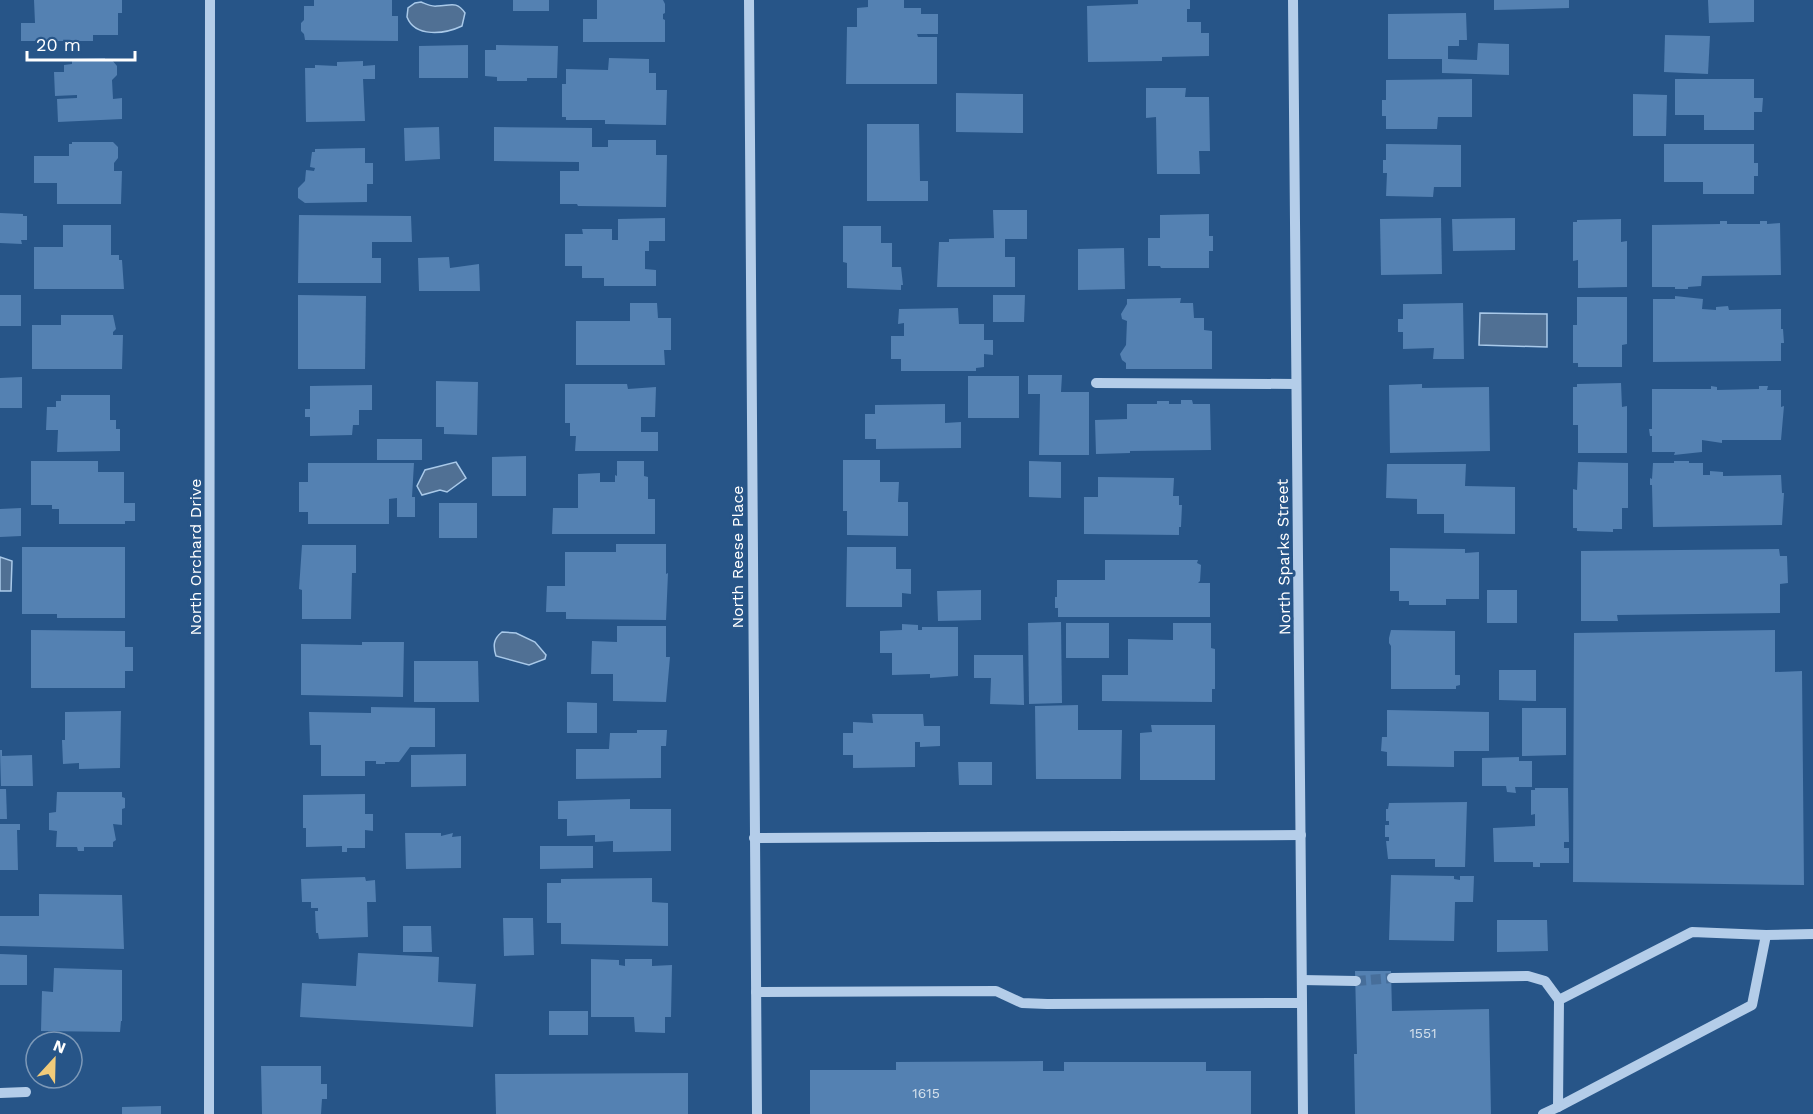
<svg xmlns="http://www.w3.org/2000/svg" width="1813" height="1114" font-family="'Work Sans',sans-serif">
	<style>
		.water { fill: #507094; stroke: #a9c9e9; stroke-width: 1.5 }
		.building { fill: #5481b2 }
		.lines { fill: none; stroke-linecap: round; stroke-linejoin: round }
		.minor-tunnel { stroke: #476e9a; stroke-width: 10; stroke-dasharray: 10 5; stroke-linecap: butt }
		.minor { stroke: #b4cde9; stroke-width: 10 }
		.labels { text-anchor: middle; stroke-width: 6; stroke-linejoin: round; paint-order: stroke }
		.number-label { font-size: 14px; fill: #d4e0ec }
		.street-label { font-size: 16px; fill: #fff; stroke: #275588 }
	</style>
	<rect width="100%" height="100%" fill="#275588"/>
	<g class="water">
		<path d="M421 2C426 4 431 7 437 6 450 6 456 0 465 13L462 26C445 34 415 38 407 17L408 8 415 3Z"/>
		<path d="M1480 313 1547 314V347L1479 345Z"/>
		<path d="M456 462 466 478 447 492 440 490 422 495 417 486 425 470Z"/>
		<path d="M0 557 12 561 11 591H0Z"/>
		<path d="M502 632 516 633 535 642 546 655 545 659 529 665 496 656C493 646 493 639 502 632Z"/>
	</g>
	<g class="building">
		<path d="M34 0H122V13H118V35H93V41H21V23H35Z"/>
		<path d="M314 0H392V16H398V41L305 40 304 34 301 31V23L304 20V6H314Z"/>
		<rect x="513" y="0" width="36" height="11"/>
		<path d="M597 0H663L665 4V13L663 14V19L665 20V42H583V19H597Z"/>
		<path d="M868 0H904V8H921V14H938V34H917L918 37H937V84H846L847 27H857V8L868 7Z"/>
		<path d="M1138 0H1190V9H1187V22H1201V33H1209V56L1162 57V61L1088 62 1087 6 1138 4Z"/>
		<path d="M1494 0H1569V8L1494 10Z"/>
		<path d="M1708 0H1754V22L1709 23Z"/>
		<path d="M1466 13 1467 40H1459V46H1448V59L1477 60 1478 43 1509 44V75L1442 73V59H1388V14Z"/>
		<path d="M1665 35 1710 36 1708 74 1664 72Z"/>
		<path d="M468 45V78H419V46Z"/>
		<path d="M496 45 558 46 557 78H527V81H497V77L485 76V50H496Z"/>
		<path d="M105 58V60H112L117 66V75L112 80 113 99 122 98V119L58 122 57 99 77 98V95L55 96 54 72H64V65L72 64V59Z"/>
		<path d="M609 58 649 59V73H656V90H667L666 125 605 124V120H566V117H562V84H566V69L608 70Z"/>
		<path d="M363 61V66L375 65V79H363L365 121 306 122 305 68H315V65L337 66V62Z"/>
		<path d="M1472 79V117H1438L1437 129H1386V116H1382V100H1386V80Z"/>
		<path d="M1675 79H1754V98H1763L1762 112H1754V130H1704V115H1675Z"/>
		<path d="M1146 88H1186L1185 97H1209L1210 151H1199L1200 174H1157L1156 117 1146 118Z"/>
		<path d="M956 93 1023 94V133L956 132Z"/>
		<path d="M1633 94 1667 95 1666 136H1633Z"/>
		<path d="M867 124H919L920 181H928V201H867Z"/>
		<path d="M439 127 440 159 405 161 404 128Z"/>
		<path d="M494 127 592 128V147H608V140H656V155H667L666 207 578 206 577 204H560V171H579V162L494 161Z"/>
		<path d="M72 142H113L118 147V158L114 163V171H122L121 204H57V183H34V156H69V144H72Z"/>
		<path d="M1386 144 1461 145V187H1434L1433 197 1386 196 1387 173H1383V160H1386Z"/>
		<path d="M1664 144H1754V163H1758V176H1754V194H1703V182H1664Z"/>
		<path d="M365 148V163H373V184H367V202L305 203 298 198V188L305 181 306 170 314 171 315 168 310 167 312 152H315V149Z"/>
		<path d="M993 210H1027V239H1005V257H1015V287H937L939 242H949V239L994 238Z"/>
		<path d="M0 213 23 214V216H27V240H21L22 244 0 243Z"/>
		<path d="M1209 214V236H1213V251H1209V268H1161L1160 266H1148V238H1160V215Z"/>
		<path d="M299 215 411 216 412 242H372V258H381V283H298Z"/>
		<path d="M665 218V241H649V251H645V269L656 270V286H604V278H582V266H565V234H583L582 229H612V240H618V219Z"/>
		<path d="M1441 218 1442 274 1381 275 1380 219Z"/>
		<path d="M1515 218V250L1453 251 1452 219Z"/>
		<path d="M1621 219V242L1627 241V287L1578 288V260L1573 261V222H1577V220Z"/>
		<path d="M1720 221H1727V224H1760V221H1767V224L1780 223 1781 275 1702 276 1701 286 1688 287V289H1675V287H1652V225L1720 224Z"/>
		<path d="M63 225H111V255H119V260H122L124 289H34V247H63Z"/>
		<path d="M843 226H881V243H892V267H901L903 285H901V290L847 288V263L843 262Z"/>
		<path d="M1124 248 1125 289 1078 290V249Z"/>
		<path d="M449 257 450 268 479 264 480 291H419L418 258Z"/>
		<rect x="0" y="295" width="21" height="31"/>
		<path d="M298 295 366 296 365 369H298Z"/>
		<path d="M993 295H1025L1024 322H993Z"/>
		<path d="M1675 296 1703 299 1702 309 1716 310V307L1728 306 1729 310 1781 309V329H1783L1784 343H1781V361L1653 362V299H1675Z"/>
		<path d="M1577 297H1627V344L1622 345V367H1578V363H1573V325H1577Z"/>
		<path d="M1181 298 1180 303H1193L1194 318H1204V330L1212 331V369H1126V363L1122 360 1120 354 1126 345 1127 321 1122 319 1121 314 1127 304V299Z"/>
		<path d="M630 303H657L658 318H671V350H664L665 365H576V321H630Z"/>
		<path d="M1463 303 1464 359H1433L1434 348 1403 349V332H1398V319H1403V304Z"/>
		<path d="M958 308 959 324H984V340H993V355L984 354V367L976 368V371H901V359H891V336H904V323L898 324 899 309Z"/>
		<path d="M61 315H113L116 329 113 332V335H123L122 369H32V325H61Z"/>
		<path d="M1028 375H1062L1061 392H1089V455H1039L1040 394H1028Z"/>
		<rect x="968" y="376" width="51" height="42"/>
		<path d="M22 377V408H0V378Z"/>
		<path d="M436 381 478 382 477 435 444 434V427H436Z"/>
		<path d="M1621 383 1622 407 1627 406V453H1578V425H1573V387H1577V384Z"/>
		<path d="M565 384H627L628 389 656 387 655 417H641V432H658V451H575L576 436H570V423H565Z"/>
		<path d="M1422 384V388L1489 387 1490 451 1390 453 1389 385Z"/>
		<path d="M372 385V410H359V425H353L352 435 310 436V417H305V409H310V386Z"/>
		<path d="M1711 386 1717 387V390L1759 389V386H1768L1767 390H1781V407L1784 406 1781 440H1722V443L1702 440V452L1674 455 1675 452H1652V436H1650L1649 429H1652V389H1711Z"/>
		<path d="M61 395H110V420H116V429H120V451L57 452 58 430H46L47 407H56V401H61Z"/>
		<path d="M1181 400H1192L1193 404H1210L1211 450 1130 451V453L1096 454 1095 420 1127 419V404H1157V401H1169V404H1181Z"/>
		<path d="M945 404V423L961 422V448L876 449V439H865V414H875V405Z"/>
		<rect x="377" y="439" width="45" height="21"/>
		<path d="M526 456V496H492V457Z"/>
		<path d="M843 460H880V482H899L898 502H908V536L847 535V511H843Z"/>
		<path d="M31 461H98V472H124V503H135V521H125V524H59V509H52V505H31Z"/>
		<path d="M617 461H644V476L648 477V499H655V534H552L553 508H578V474L600 473V482H615V475L617 476Z"/>
		<path d="M1029 461 1061 462V498L1029 497Z"/>
		<path d="M1674 461H1689V463H1703V475H1710V471L1723 472V476L1781 475 1782 493H1784L1782 525 1653 527 1652 485H1650V478L1652 479 1653 463H1674Z"/>
		<path d="M1578 462 1628 463V508H1622V529H1613V532L1577 531V528H1573V489L1577 490Z"/>
		<path d="M308 463H414L412 497H415V517H397V498L389 499V524H308V512H299V482H308Z"/>
		<path d="M1387 464H1466L1465 486 1515 487V534L1444 533V514H1417V499L1386 498Z"/>
		<path d="M1098 477 1174 478 1173 496H1179V505H1182L1181 527H1179V535L1084 534V497H1098Z"/>
		<rect x="439" y="503" width="38" height="35"/>
		<path d="M21 508V536L0 537V509Z"/>
		<path d="M616 544H666V574L668 573 666 620 566 619V612H546L547 586H565V552H616Z"/>
		<path d="M302 545H356V573H352L351 619H302V590L299 589Z"/>
		<path d="M22 547H125V618H57V614H22Z"/>
		<path d="M847 547H896V569H911V594L902 593V607H846Z"/>
		<path d="M1390 548 1465 549V553L1479 552V599H1446V605H1409V601H1399V591H1390Z"/>
		<path d="M1779 549 1780 556H1787L1788 583 1780 584V613L1617 615 1618 621H1581V551Z"/>
		<path d="M1105 560H1198L1197 563 1201 565 1200 581 1198 583H1210V617H1058V608H1055V597H1057V580H1105Z"/>
		<path d="M981 590V620L938 621 937 591Z"/>
		<rect x="1487" y="590" width="30" height="33"/>
		<path d="M1061 622 1062 703 1029 704 1028 623Z"/>
		<rect x="1066" y="623" width="43" height="35"/>
		<path d="M1173 623H1211V648L1215 649V689H1212V702L1102 701V675H1128V639L1173 640Z"/>
		<path d="M902 624 918 625V630H922V627H958V676L930 678V674L892 675V653H880V631L902 630Z"/>
		<path d="M617 626H666V657H670L666 702 613 701V674H591L592 641 617 642Z"/>
		<path d="M31 630 125 631V647H133V671H125V688H31Z"/>
		<path d="M1391 630 1455 631V675H1460V685L1456 686V689H1391V646L1389 643V638Z"/>
		<path d="M1775 630V672L1802 671 1804 885 1573 882 1574 633Z"/>
		<path d="M362 642H404L403 697 301 695V644L362 645Z"/>
		<path d="M974 655H1023L1024 705 990 704 991 678H974Z"/>
		<path d="M414 661H478L479 702H414Z"/>
		<path d="M1499 670H1536V701L1499 700Z"/>
		<path d="M567 702 597 703V733H567Z"/>
		<path d="M1078 705V730H1122L1121 779H1036L1035 706Z"/>
		<path d="M371 707 435 708V747H410L399 762H385V764H376V761H365V776H321V745H310L309 712 371 713Z"/>
		<path d="M1522 708H1566V755L1522 756Z"/>
		<path d="M1387 710 1489 712V751H1454V767L1387 766V752L1381 751 1382 737H1387Z"/>
		<path d="M121 711 120 768 79 769V763L63 764 62 740H65V712Z"/>
		<path d="M872 714H923L924 726H940V746L920 747V742H915V767L853 768V755H843V733H853V722L873 723Z"/>
		<path d="M1151 725H1215V780H1140V733L1152 732Z"/>
		<path d="M637 730H667L666 746H661V778L576 779V749H609L610 733H637Z"/>
		<path d="M0 750H2V756L32 755 33 786H1Z"/>
		<path d="M466 754V786L411 787V755Z"/>
		<path d="M1519 757V761H1532V787H1515L1516 793 1507 792 1506 786H1482V758Z"/>
		<path d="M958 762H992V785H959Z"/>
		<path d="M1535 788H1568L1569 842H1564V848H1569V863H1540V867H1533V862H1494L1493 828 1535 826V814L1531 815V790H1535Z"/>
		<path d="M0 789H6L7 819H0Z"/>
		<path d="M57 792H122V797L125 798V808L122 809V825L113 824 116 840 113 842V847H84V851H78L77 847H56L57 831 49 830V813L56 812Z"/>
		<path d="M365 794V814H373V831L365 830V848H347V852H342V846L306 847V828H303V795Z"/>
		<path d="M630 799V809H671V851L613 852V841L595 842V835L567 836V819H558V801Z"/>
		<path d="M1467 802 1465 867H1435V859H1388L1386 841H1389V837H1385V825H1389V821H1386V809H1388L1389 803Z"/>
		<path d="M0 824H20V830H17L18 870H0Z"/>
		<path d="M405 833H441V836L453 833 452 837 461 836V868L406 869Z"/>
		<path d="M540 846H593V868L540 869Z"/>
		<path d="M1391 875 1454 876V879L1460 880V876H1474L1473 902H1455L1454 941 1389 940Z"/>
		<path d="M365 877 366 881 375 880 376 902H367L368 937 319 939 318 933H316L315 911H318V908H311V902H302L301 879Z"/>
		<path d="M652 878V902L668 903V946L561 944V923H547V883H561V879Z"/>
		<path d="M39 894 122 895 124 949 0 946V916H39Z"/>
		<path d="M503 918H533L534 955 504 956Z"/>
		<path d="M1497 920H1547L1548 951 1497 952Z"/>
		<path d="M403 926H431L432 952H403Z"/>
		<path d="M358 953 439 957 438 982 476 984 473 1027 300 1017 302 983 356 986Z"/>
		<path d="M0 954 27 955V985H0Z"/>
		<path d="M591 959 619 960V965L625 966V959H652V966L672 965 671 1017H665V1033L635 1032 634 1017H591Z"/>
		<path d="M54 968 122 970V1021H121L120 1032 41 1031 42 991 53 992Z"/>
		<path d="M1355 971H1391L1392 1011 1489 1009 1491 1114H1355L1354 1054H1357Z"/>
		<rect x="549" y="1011" width="39" height="24"/>
		<path d="M1043 1061V1071H1064V1062H1206V1071H1251V1114H810V1070H896V1062Z"/>
		<path d="M261 1066H321V1084H327V1099H322L321 1114H262Z"/>
		<path d="M688 1073V1114H496L495 1074Z"/>
		<path d="M161 1106V1114H122V1107Z"/>
	</g>
	<g class="lines">
		<path class="minor-tunnel" d="M1356 981 1392 978"/>
		<g class="minor">
			<path d="M749 0 757 1114"/>
			<path d="M1293 0 1303 1114"/>
			<path d="M1096 383 1296 384"/>
			<path d="M754 838 1301 835"/>
			<path d="M1392 978 1528 976 1545 981 1559 1000"/>
			<path d="M1302 980 1356 981"/>
			<path d="M756 992 996 991 1022 1003 1047 1004 1301 1003"/>
			<path d="M0 1093 26 1092"/>
			<path d="M1558 1107 1752 1005 1766 935"/>
			<path d="M209 1114 210 0"/>
			<path d="M1543 1114 1558 1107 1559 1000 1692 932 1766 935 1813 934"/>
		</g>
	</g>
	<g class="labels">
		<g class="number-label">
			<text x="1423" y="1038">1551</text>
			<text x="926" y="1098">1615</text>
		</g>
		<g class="street-label">
			<text transform="translate(195 557) rotate(-90)" y="6">North Orchard Drive</text>
			<text transform="translate(737 557) rotate(-90)" y="6">North Reese Place</text>
			<text transform="translate(1283 557) rotate(-91)" y="6">North Sparks Street</text>
		</g>
	</g>
	<g transform="translate(54 1060) rotate(22)"><circle r="28" fill="#275588" stroke="#7d99b8" stroke-width="1.5"/>
	<path d="M0-4.5L10 22L0 15L-10 22Z" fill="#f1cb7a"/>
	<text y="-9" font-size="16" font-weight="bold" text-anchor="middle" fill="#ffffff">N</text>
	</g>
	<path d="M27 51v9h108v-9" fill="none" stroke="#ffffff" stroke-width="3"/>
	<text x="36" y="51" font-size="18" fill="#ffffff" stroke="#275588" stroke-width="4.5" paint-order="stroke">20 m</text>
</svg>
